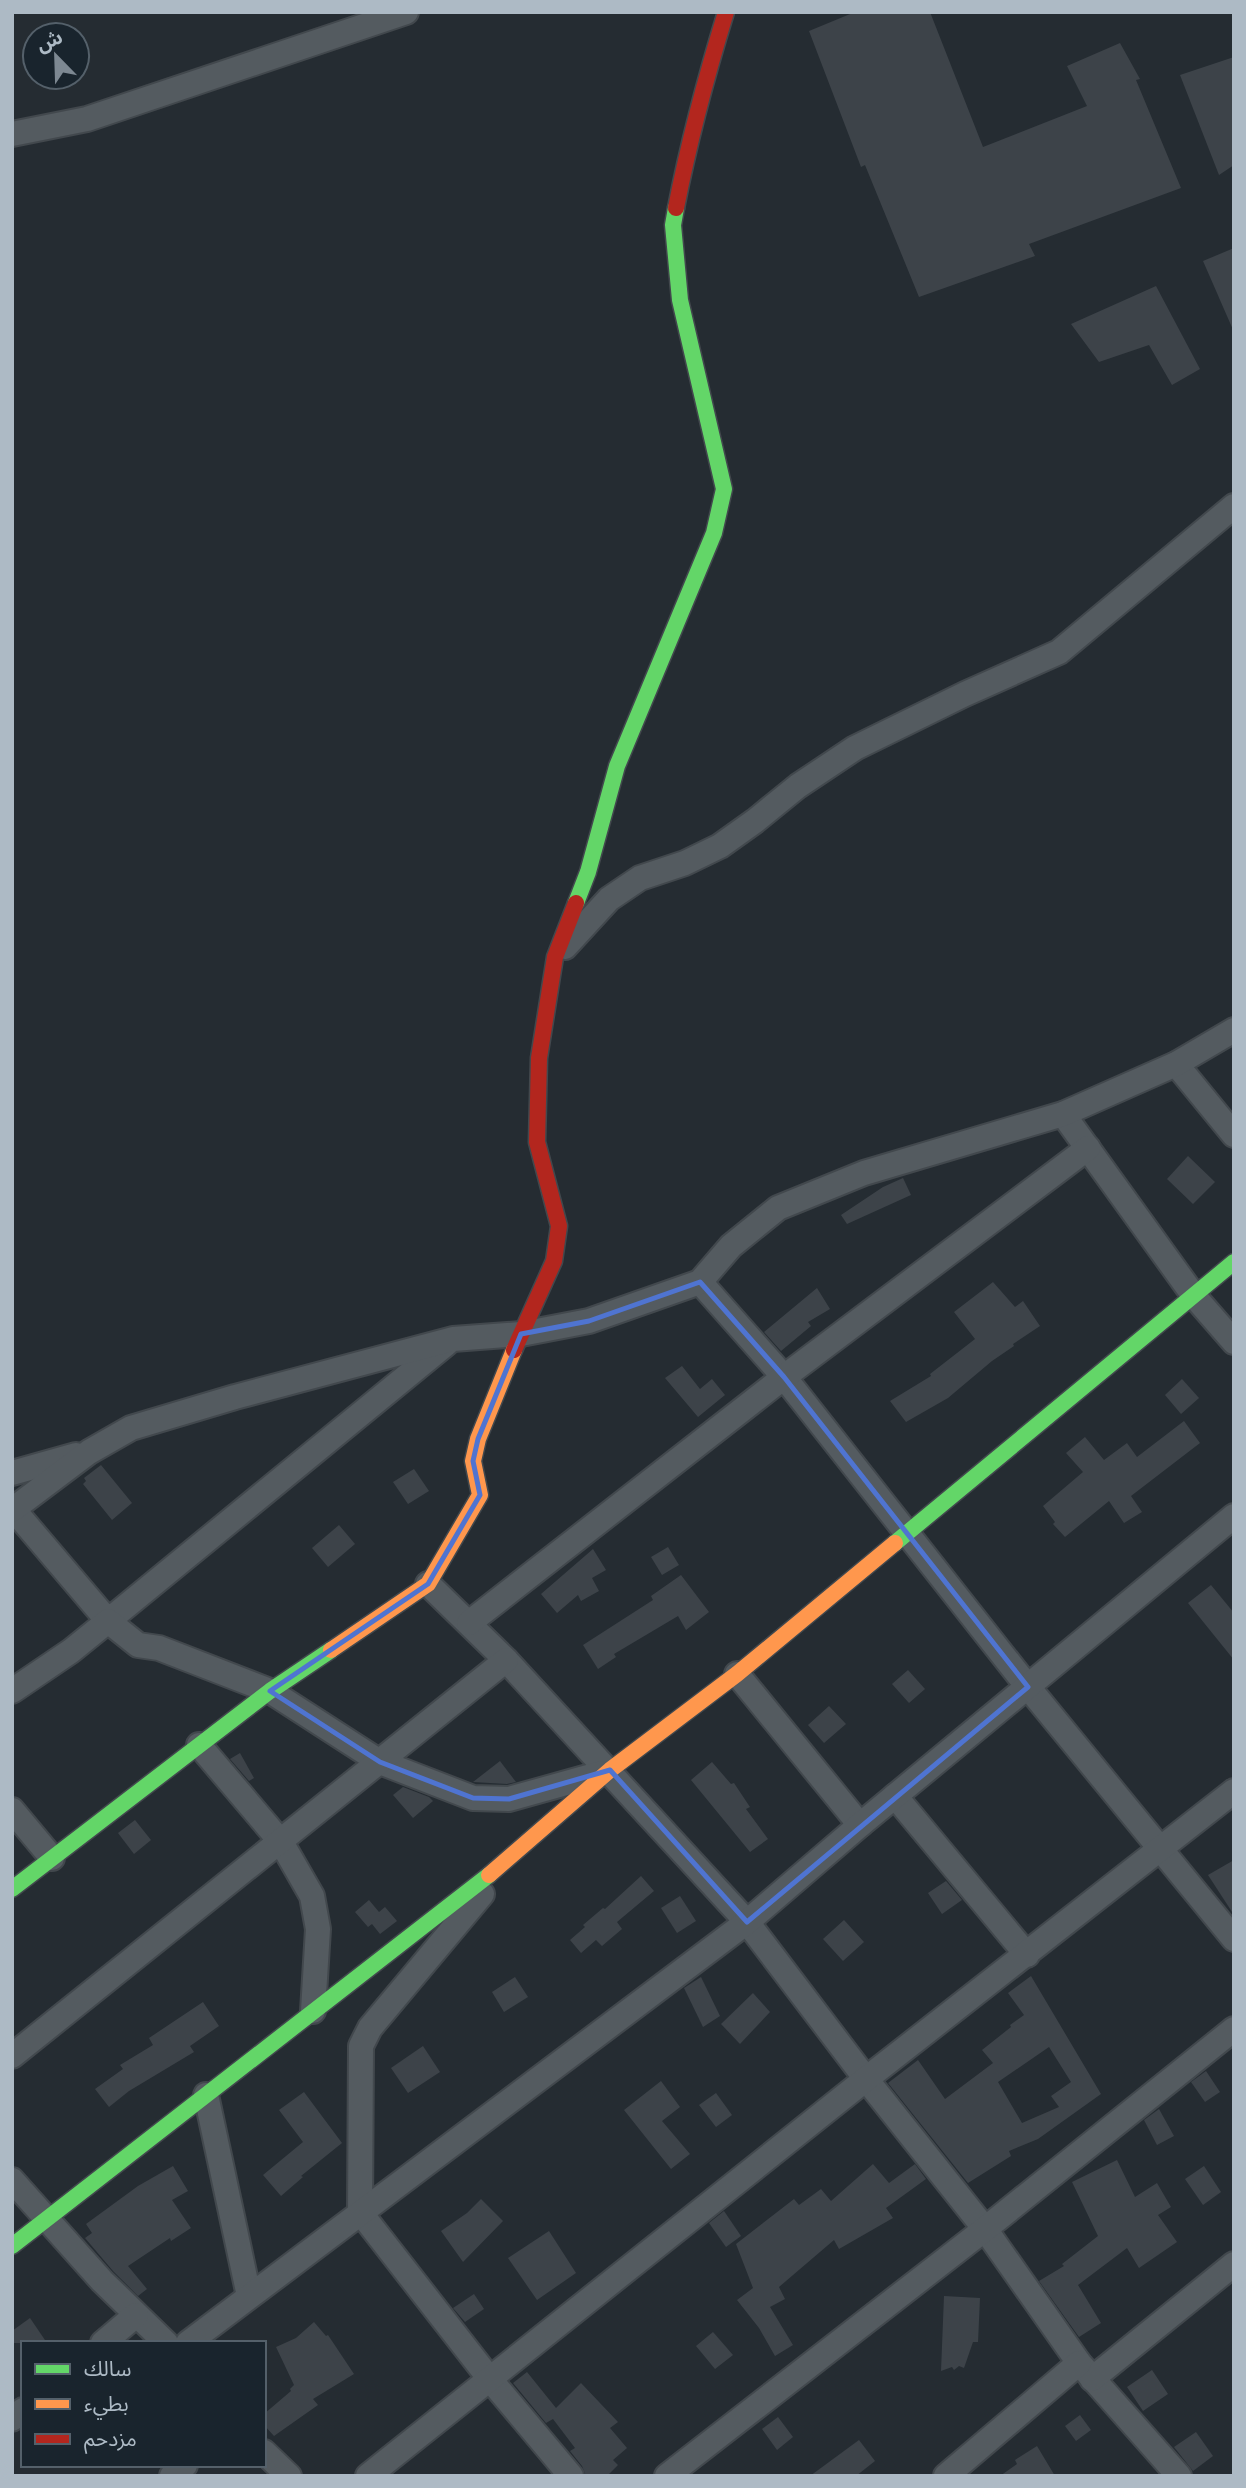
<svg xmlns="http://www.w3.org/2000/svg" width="1246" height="2488" font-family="'Golos Text','Noto Sans Arabic',sans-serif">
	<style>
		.building { fill: #3d4349; fill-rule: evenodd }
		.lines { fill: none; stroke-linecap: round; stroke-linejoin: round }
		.street-casing { stroke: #42484d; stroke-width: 28 }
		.fast-casing { stroke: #42484d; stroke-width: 19 }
		.slow-casing { stroke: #42484d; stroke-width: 19 }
		.jam-casing { stroke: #42484d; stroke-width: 19 }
		.street { stroke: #545b60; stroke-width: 24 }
		.fast { stroke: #63d668; stroke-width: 16 }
		.slow { stroke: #ff974d; stroke-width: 16 }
		.jam { stroke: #b3261e; stroke-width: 16 }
		.marked { fill: none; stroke: #4f74d1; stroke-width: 5; stroke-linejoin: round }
	</style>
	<rect width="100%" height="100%" fill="#252c32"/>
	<g class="building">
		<path d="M855 12H930L983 147 1087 106 1067 66 1120 43 1140 79 1136 80 1181 188 1029 244 1035 256 919 297 865 165 861 167 809 31Z"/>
		<path d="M1234 57V165L1219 175 1180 75Z"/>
		<path d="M1234 248V332L1203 261Z"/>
		<path d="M1156 286 1200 369 1172 385 1149 345 1099 362 1071 324Z"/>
		<path d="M1188 1156 1215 1182 1193 1204 1167 1179Z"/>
		<path d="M903 1178 911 1195 847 1224 841 1215 883 1187Z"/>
		<path d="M993 1282 1015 1307 1023 1301 1040 1326 1013 1344 1014 1346 992 1361 948 1398 906 1422 890 1401 931 1376 930 1374 975 1339 954 1312Z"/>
		<path d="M817 1288 830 1309 808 1322 811 1326 781 1351 764 1332Z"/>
		<path d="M682 1366 700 1389 712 1379 725 1395 698 1417 665 1378Z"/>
		<path d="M1182 1379 1199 1398 1181 1414 1165 1395Z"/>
		<path d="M1184 1421 1200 1443 1131 1496 1142 1512 1124 1523 1109 1501 1065 1537 1053 1524 1055 1522 1043 1506 1083 1472 1066 1453 1085 1437 1104 1460 1127 1443 1137 1457Z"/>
		<path d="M101 1465 132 1503 112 1520 83 1484 86 1481 84 1478Z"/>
		<path d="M414 1469 429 1491 408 1504 393 1482Z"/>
		<path d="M339 1525 355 1544 328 1567 312 1548Z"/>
		<path d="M668 1547 679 1565 662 1575 651 1557Z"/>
		<path d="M593 1549 606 1570 592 1578 599 1591 581 1601 578 1595 557 1613 541 1594Z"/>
		<path d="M681 1575 709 1612 686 1630 678 1616 614 1654 616 1657 598 1669 583 1645 653 1600 651 1596Z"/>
		<path d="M1211 1585 1234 1613V1660L1188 1603Z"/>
		<path d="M908 1670 925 1689 909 1703 892 1684Z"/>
		<path d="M829 1706 846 1724 824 1743 808 1725Z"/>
		<path d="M240 1753 254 1778 249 1781 230 1759Z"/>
		<path d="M500 1761 516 1782 507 1784 473 1782Z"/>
		<path d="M712 1762 731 1784 734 1783 750 1807 746 1809 768 1839 750 1852 691 1780Z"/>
		<path d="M403 1787 429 1797 433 1801 413 1818 393 1795Z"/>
		<path d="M135 1820 151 1840 134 1854 118 1833Z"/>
		<path d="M1234 1860V1915L1208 1875Z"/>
		<path d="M641 1876 654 1891 617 1922 622 1929 602 1946 596 1940 581 1953 570 1940 585 1927 583 1925 603 1908 605 1909Z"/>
		<path d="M946 1881 962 1900 942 1914 928 1893Z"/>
		<path d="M680 1896 696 1921 677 1933 661 1908Z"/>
		<path d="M369 1900 379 1912 385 1907 397 1921 380 1934 372 1924 368 1927 355 1912Z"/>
		<path d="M844 1920 864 1942 843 1961 823 1939Z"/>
		<path d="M1031 1976 1101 2094 1038 2139 1009 2151 1011 2156 968 2183 888 2083 918 2060 945 2099 993 2063 982 2050 1011 2027 1010 2025 1024 2015 1008 1993ZM1049 2047 1071 2082 1051 2096 1059 2107 1022 2123 998 2082Z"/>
		<path d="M515 1977 528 1997 504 2012 492 1992Z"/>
		<path d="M701 1977 720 2016 703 2027 684 1988Z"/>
		<path d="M753 1993 770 2012 740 2044 721 2024Z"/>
		<path d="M203 2002 219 2026 190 2046 194 2052 129 2091 109 2107 95 2089 123 2069 120 2065 153 2045 149 2038Z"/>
		<path d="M423 2046 440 2072 408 2093 391 2068Z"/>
		<path d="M1206 2071 1220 2092 1205 2102 1191 2082Z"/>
		<path d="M661 2081 680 2107 662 2121 690 2154 671 2169 624 2110Z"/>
		<path d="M304 2092 342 2143 301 2176 303 2177 281 2196 263 2175 303 2142 279 2110Z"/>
		<path d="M716 2093 732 2115 716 2127 699 2105Z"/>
		<path d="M1159 2109 1174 2136 1157 2145 1144 2120Z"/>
		<path d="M1117 2160 1135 2197 1157 2183 1171 2207 1158 2215 1177 2242 1139 2268 1127 2248 1078 2285 1101 2323 1079 2337 1039 2281 1064 2266 1062 2264 1098 2236 1072 2182Z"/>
		<path d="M873 2164 889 2183 915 2164 926 2179 886 2208 893 2218 839 2249 834 2240 779 2287 785 2299 770 2307 793 2345 775 2356 759 2328 737 2300 753 2288 736 2244 794 2199 799 2205 821 2189 831 2201Z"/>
		<path d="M173 2166 188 2191 172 2200 191 2228 171 2241 170 2238 128 2266 147 2289 138 2296 113 2271 85 2238 92 2233 86 2224 138 2186Z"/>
		<path d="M1204 2166 1221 2192 1203 2205 1185 2179Z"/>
		<path d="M481 2199 503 2221 463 2262 441 2231 467 2213Z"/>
		<path d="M724 2211 741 2236 726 2247 709 2223Z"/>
		<path d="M549 2231 576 2273 537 2300 508 2258Z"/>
		<path d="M474 2294 484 2309 465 2322 453 2308Z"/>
		<path d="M944 2296 980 2298 978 2342H973L964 2368 959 2366 954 2370 952 2367 941 2371Z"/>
		<path d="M30 2318 47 2343H12V2331Z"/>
		<path d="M314 2322 326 2336 328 2335 354 2374 313 2399 318 2405 274 2436 264 2425V2414L291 2391 290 2389 294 2385 276 2347 296 2338Z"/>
		<path d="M713 2332 733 2355 715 2369 696 2346Z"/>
		<path d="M1152 2370 1168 2394 1143 2411 1127 2387Z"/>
		<path d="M527 2372 556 2408 581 2383 618 2422 610 2428 627 2448 613 2460 618 2465 607 2476H586L582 2466 570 2451 575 2448 553 2419 546 2423 513 2383Z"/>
		<path d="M1080 2415 1091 2430 1076 2441 1065 2426Z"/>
		<path d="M778 2417 793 2437 777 2450 762 2429Z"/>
		<path d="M1196 2432 1213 2456 1193 2471 1174 2447Z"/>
		<path d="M859 2440 875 2461 856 2476H810Z"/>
		<path d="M1037 2446 1055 2476H1000L1017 2464 1015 2460Z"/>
	</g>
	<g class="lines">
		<defs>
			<g id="street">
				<path d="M12 134 87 119 406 12"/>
				<path d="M565 947 609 899 640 878 685 863 720 846 755 821 798 786 855 748 965 694 1059 652 1234 506"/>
				<path d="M1176 1064 1234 1135"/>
				<path d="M1063 1114 1194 1296 1234 1342"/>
				<path d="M700 1282 784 1377 1028 1687 1234 1939"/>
				<path d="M12 1473 76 1455"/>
				<path d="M13 1509 108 1621 446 1344"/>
				<path d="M12 1510 89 1452 131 1428 235 1397 453 1339 521 1334 589 1321 700 1282 731 1246 778 1208 864 1173 1063 1114 1176 1064 1234 1030"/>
				<path d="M428 1584 506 1660 747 1922 866 2079 985 2229 1079 2363 1179 2476"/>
				<path d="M469 1623 784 1377 1088 1148"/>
				<path d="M737 1674 860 1825"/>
				<path d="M12 1691 71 1651 108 1621 138 1645 159 1648 270 1691 380 1762 473 1798 509 1799 602 1773"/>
				<path d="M199 1745 281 1842 312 1896 318 1929 313 2011"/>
				<path d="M895 1796 1027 1955"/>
				<path d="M12 1810 52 1858"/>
				<path d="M482 1894 370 2028 361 2046 360 2212 489 2378 571 2476"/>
				<path d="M12 2056 506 1660"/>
				<path d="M206 2095 249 2296"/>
				<path d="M12 2180 102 2281 166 2343"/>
				<path d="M103 2343 136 2315"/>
				<path d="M188 2343 747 1922 860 1825 1234 1516"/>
				<path d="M1092 2379 1234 2264"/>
				<path d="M12 2419 23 2410"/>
				<path d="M264 2452 289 2476"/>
				<path d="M172 2476 185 2465"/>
				<path d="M368 2476 866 2079 1234 1791"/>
				<path d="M667 2476 985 2229 1234 2029"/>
				<path d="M946 2476 1079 2363"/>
			</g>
			<g id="fast">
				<path d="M576 903 588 872 617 766 714 533 724 489 680 300 673 225 676 208"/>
				<path d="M895 1543 1234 1262"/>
				<path d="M12 1889 270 1691 331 1650"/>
				<path d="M12 2246 489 1875"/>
			</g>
			<g id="slow">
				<path d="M331 1650 428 1584 480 1495 473 1461 478 1439 514 1350"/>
				<path d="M489 1875 610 1770 737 1674 895 1543"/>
			</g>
			<g id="jam">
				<path d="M676 208C689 141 706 77 726 12"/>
				<path d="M514 1350 554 1261 559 1226 537 1142 539 1058 555 957 576 903"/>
			</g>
		</defs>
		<use href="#street" class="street-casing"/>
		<use href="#fast" class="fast-casing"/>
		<use href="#slow" class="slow-casing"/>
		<use href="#jam" class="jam-casing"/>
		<use href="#street" class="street"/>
		<use href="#fast" class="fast"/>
		<use href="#slow" class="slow"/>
		<use href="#jam" class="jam"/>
	</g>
	<path class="marked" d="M700 1282 784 1377 1028 1687 747 1922 610 1770 509 1799 473 1798 380 1762 270 1691 428 1584 480 1495 473 1461 478 1439 521 1334 589 1321Z"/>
	<rect width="1246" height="2488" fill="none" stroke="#adbac5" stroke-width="28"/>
	<rect x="21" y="2341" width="245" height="126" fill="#19242d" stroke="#54606a" stroke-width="2"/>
	<rect x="35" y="2364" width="35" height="10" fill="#63d668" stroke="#54606a" stroke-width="2"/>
	<text x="84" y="2376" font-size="21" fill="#adbac5">سالك</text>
	<rect x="35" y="2399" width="35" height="10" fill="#ff974d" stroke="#54606a" stroke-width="2"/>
	<text x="84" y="2411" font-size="21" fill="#adbac5">بطيء</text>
	<rect x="35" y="2434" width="35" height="10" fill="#b3261e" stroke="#54606a" stroke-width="2"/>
	<text x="84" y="2446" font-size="21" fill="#adbac5">مزدحم</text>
	<g transform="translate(56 56) rotate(337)"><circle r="33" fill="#19242d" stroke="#54606a" stroke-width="2"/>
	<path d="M0-5L12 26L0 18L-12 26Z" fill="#7d8892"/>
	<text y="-10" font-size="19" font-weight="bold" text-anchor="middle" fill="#adbac5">ش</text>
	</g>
</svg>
